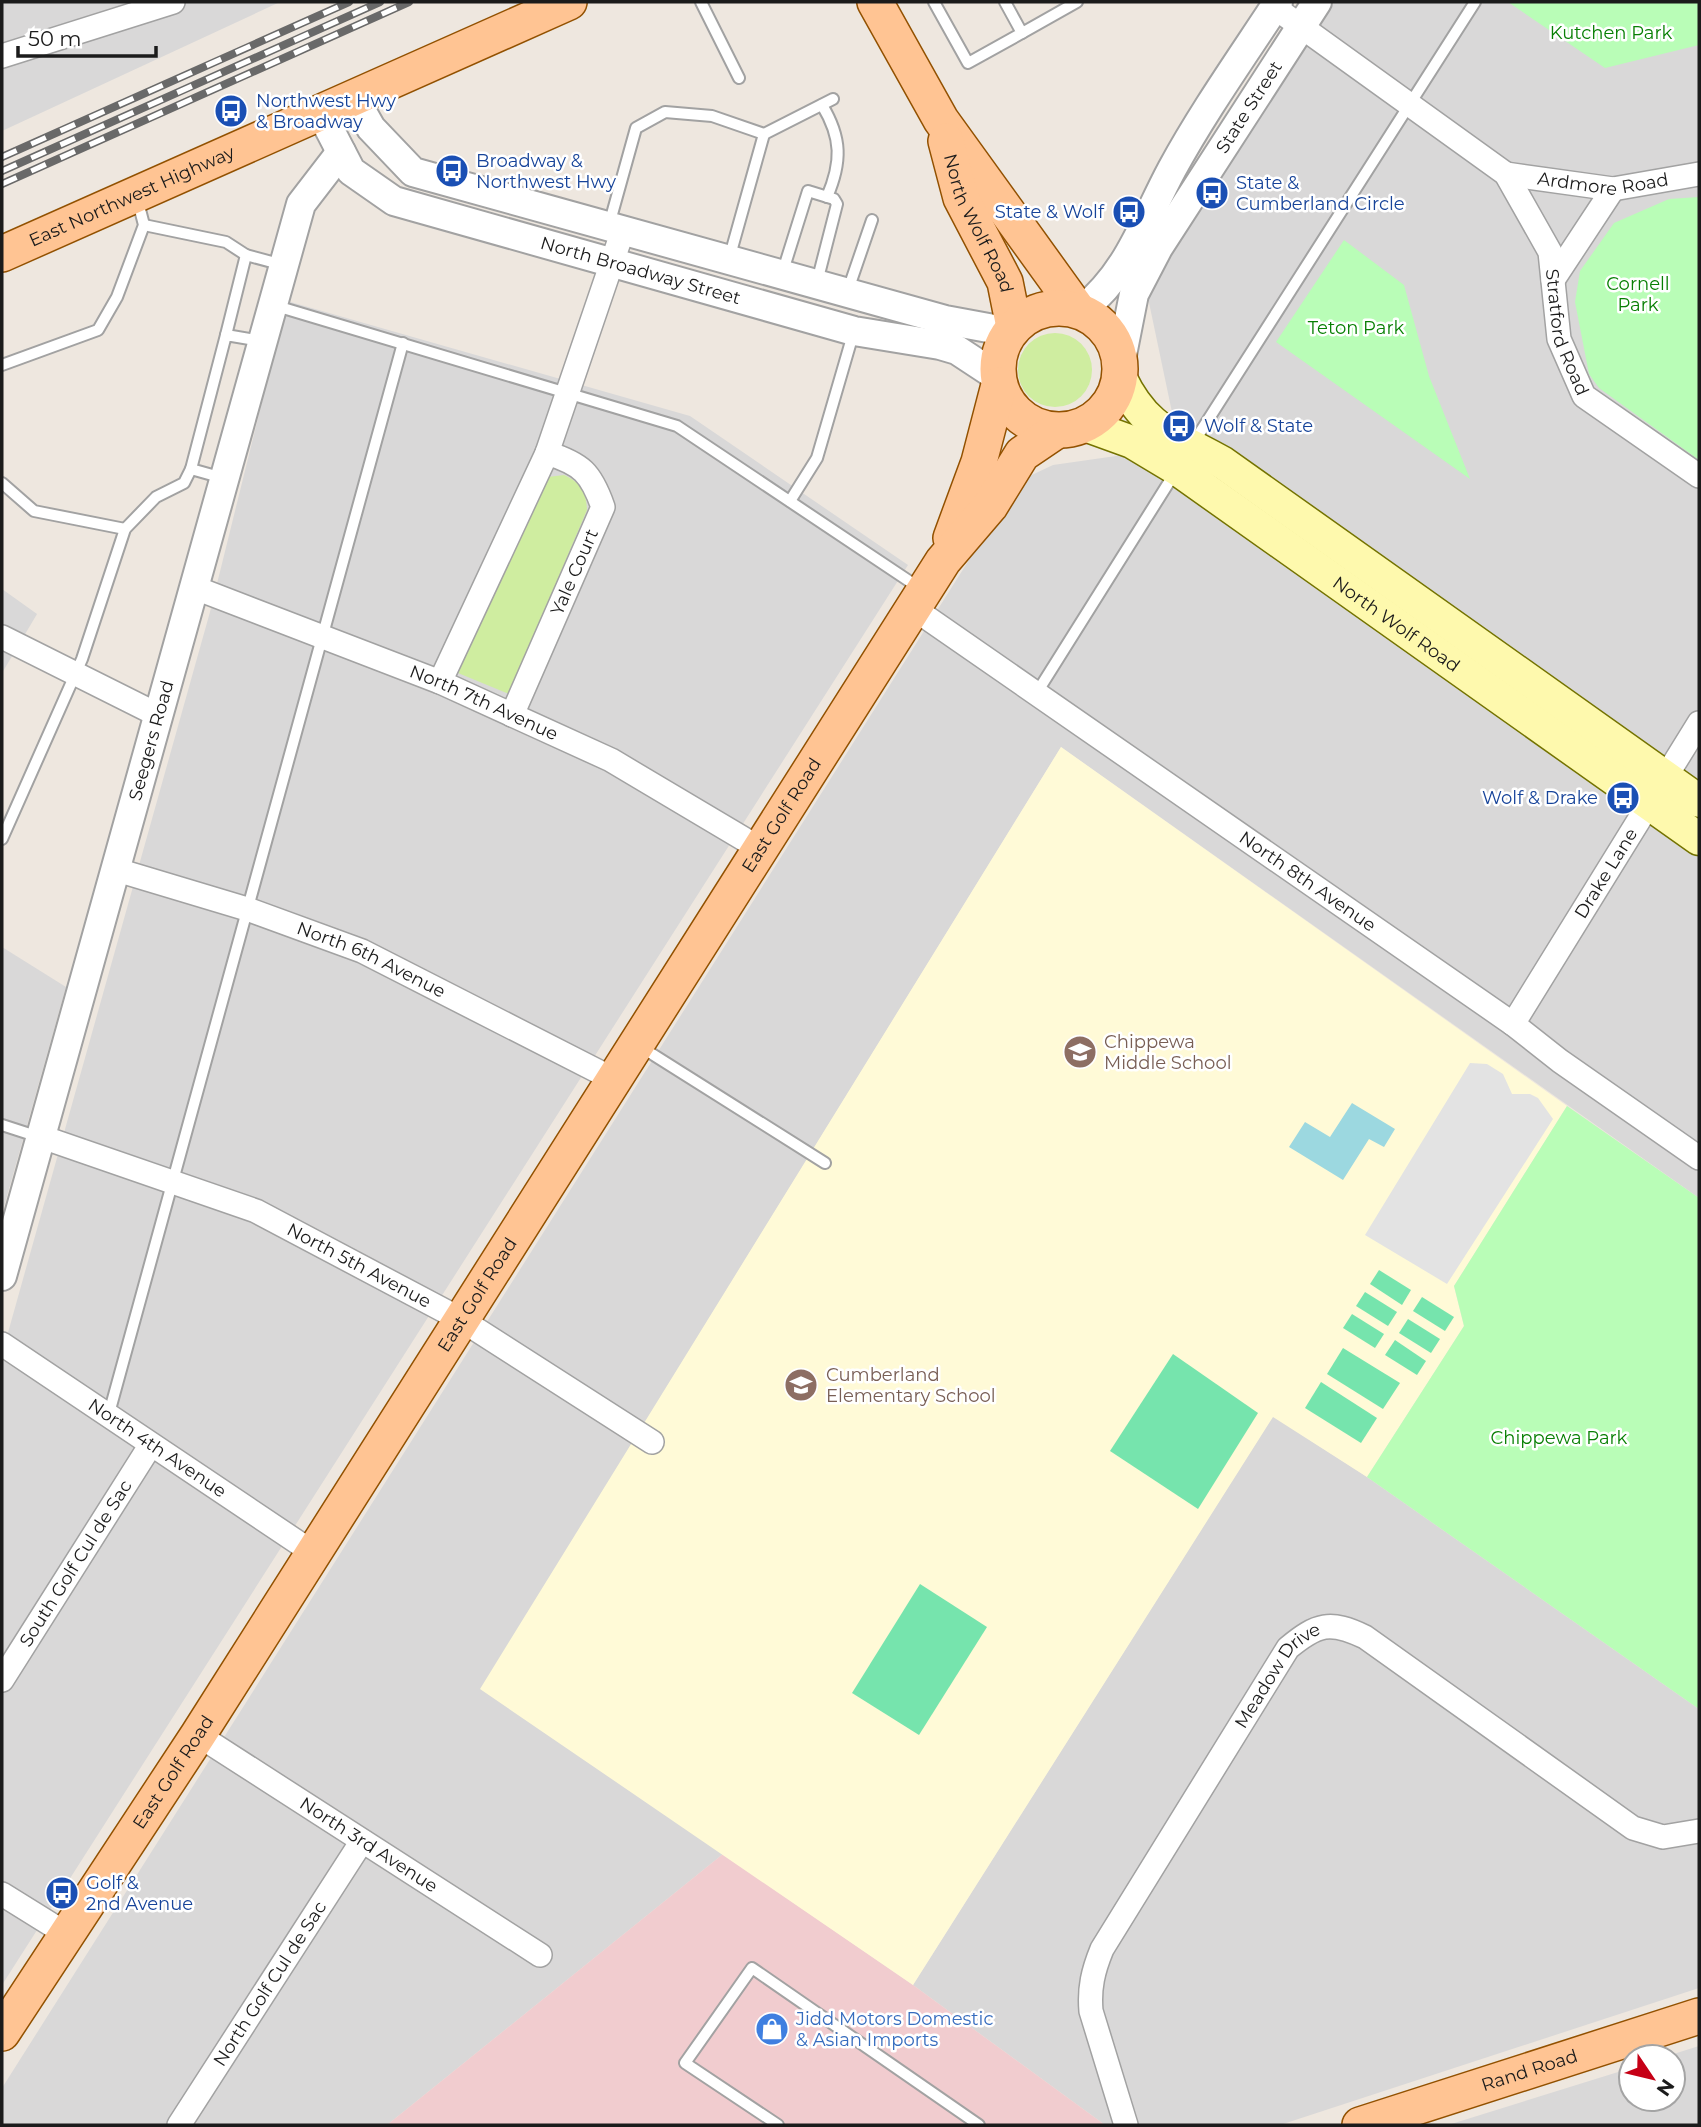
<svg xmlns="http://www.w3.org/2000/svg" width="1701" height="2127" font-family="Montserrat,sans-serif">
	<style>
		.residential { fill: #d9d8d8 }
		.commercial { fill: #f1cccf }
		.education { fill: #fffad7 }
		.grass { fill: #cfeda0 }
		.park { fill: #b9fdb7 }
		.pitch { fill: #76e4ad }
		.parking { fill: #e3e3e3 }
		.water { fill: #9cd8e0 }
		.lines { fill: none; stroke-linecap: round; stroke-linejoin: round }
		.service-casing { stroke: #a2a2a2; stroke-width: 14 }
		.minor-casing { stroke: #a2a2a2; stroke-width: 26 }
		.tertiary-casing { stroke: #a2a2a2; stroke-width: 32 }
		.secondary-casing { stroke: #747300; stroke-width: 35 }
		.primary-casing { stroke: #925100; stroke-width: 38 }
		.service { stroke: #fff; stroke-width: 10 }
		.minor { stroke: #fff; stroke-width: 23 }
		.tertiary { stroke: #fff; stroke-width: 28 }
		.secondary { stroke: #fef9ad; stroke-width: 32 }
		.primary { stroke: #ffc493; stroke-width: 35 }
		.rail-casing { stroke: #696969; stroke-width: 8 }
		.rail { stroke: #fff; stroke-width: 5; stroke-dasharray: 16; stroke-linecap: butt }
		.labels { text-anchor: middle; stroke-width: 5; stroke-linejoin: round; paint-order: stroke }
		.park-label { font-size: 18px; fill: #077f03; stroke: #fff }
		.transit-label { font-size: 18px; fill: #164399; stroke: #fff; text-anchor: start }
		.street-label { font-size: 18px; fill: #1b1b1b; stroke: #fff }
		.education-label { font-size: 18px; fill: #785e54; stroke: #fff; text-anchor: start }
		.shop-label { font-size: 18px; fill: #366cbe; stroke: #fff; text-anchor: start }
	</style>
	<rect width="100%" height="100%" fill="#eee7df"/>
	<g class="residential">
		<path d="M2 2H280L2 131Z"/>
		<path d="M1334 2H1699V784L1173 417 1147 293Z"/>
		<path d="M287 301 690 416 908 565 2 1985V1354L210 612Z"/>
		<path d="M1123 455 1156 471 1699 855V1198L1061 747 481 1689 723 1854 387 2125H2V2088L1019 481 1053 465Z"/>
		<path d="M2 589 37 614 2 673Z"/>
		<path d="M2 947 66 987 2 1214Z"/>
		<path d="M1273 1416 1367 1477 1699 1709V1988L1280 2125H1105L913 1985Z"/>
		<path d="M1699 2046V2125H1448L1631 2068V2099H1673V2057H1664Z"/>
	</g>
	<path class="commercial" d="M723 1854 913 1985 1105 2125H387Z"/>
	<path class="education" d="M1061 747 1567 1106 1454 1286 1464 1326 1367 1477 1273 1417 913 1985 480 1689Z"/>
	<g class="grass">
		<circle cx="1055" cy="370" r="37"/>
		<path d="M564 475C581 483 586 491 587 510L509 694 458 673 548 477Z"/>
	</g>
	<g class="park">
		<path d="M1508 2H1699V45L1605 68Z"/>
		<path d="M1699 197V460L1599 388 1589 374 1575 302 1580 271 1614 223 1669 199Z"/>
		<path d="M1344 240 1404 285 1429 376 1470 479 1276 342Z"/>
		<path d="M1567 1106 1699 1198V1709L1367 1477 1464 1326 1454 1286Z"/>
	</g>
	<g class="pitch">
		<path d="M1379 1270 1411 1290 1402 1305 1370 1284Z"/>
		<path d="M1365 1292 1397 1312 1388 1326 1356 1306Z"/>
		<path d="M1422 1297 1454 1317 1445 1331 1413 1311Z"/>
		<path d="M1352 1314 1384 1334 1375 1348 1343 1328Z"/>
		<path d="M1408 1319 1440 1339 1431 1353 1399 1333Z"/>
		<path d="M1395 1340 1426 1361 1417 1375 1385 1355Z"/>
		<path d="M1343 1348 1400 1383 1383 1409 1327 1374Z"/>
		<path d="M1173 1354 1258 1413 1198 1509 1110 1451Z"/>
		<path d="M1321 1382 1377 1418 1361 1443 1305 1408Z"/>
		<path d="M920 1584 987 1627 919 1735 852 1693Z"/>
	</g>
	<path class="parking" d="M1470 1063 1487 1064 1503 1074 1512 1094H1530L1538 1098 1553 1119 1447 1284 1365 1235Z"/>
	<path class="water" d="M1352 1103 1395 1129 1384 1147 1369 1139 1343 1180 1289 1147 1305 1122 1330 1137Z"/>
	<g class="lines">
		<defs>
			<g id="service">
				<path d="M701 2 739 78"/>
				<path d="M934 2 968 63 1022 33 1005 2"/>
				<path d="M1022 33 1077 2"/>
				<path d="M822 105C842 138 842 162 827 197"/>
				<path d="M144 225 226 242 246 255"/>
				<path d="M609 225 636 128 665 112 712 116 764 134 833 99"/>
				<path d="M729 259 764 134"/>
				<path d="M782 274 808 191 834 199 837 204 817 282"/>
				<path d="M848 290 872 220"/>
				<path d="M273 305 677 426 921 589"/>
				<path d="M226 335 246 255 283 265"/>
				<path d="M2 365 98 330 117 297 144 225 137 198"/>
				<path d="M1192 445 1475 2"/>
				<path d="M223 478 191 469 226 335 261 341"/>
				<path d="M2 483 34 511 125 529"/>
				<path d="M790 501 817 458 854 331"/>
				<path d="M1036 694 1176 471"/>
				<path d="M2 839 82 659 125 529 156 497 184 483 191 469"/>
				<path d="M641 1047 825 1163"/>
				<path d="M2 1125 39 1137"/>
				<path d="M108 1417 403 343"/>
				<path d="M778 2125 685 2063 752 1968 979 2125"/>
			</g>
			<g id="minor">
				<path id="s1" d="M1274 7 1506 174 1550 252 1559 339 1584 396 1699 476"/>
				<path d="M2 56 173 2"/>
				<path id="s2" d="M1506 174 1613 189 1699 174"/>
				<path d="M1553 280 1613 189"/>
				<path id="s3" d="M193 587 440 682 611 760 759 848"/>
				<path id="s4" d="M913 608 1513 1024 1560 1061 1699 1158"/>
				<path d="M2 637 158 715"/>
				<path d="M440 682 547 453 622 233"/>
				<path id="s5" d="M512 715 603 507C591 473 582 464 547 453"/>
				<path id="s6" d="M117 870 247 909 362 951 613 1079"/>
				<path id="s7" d="M1513 1024 1699 723"/>
				<path id="s8" d="M42 1137 256 1211 460 1319 652 1442"/>
				<path id="s9" d="M2 1344 312 1552"/>
				<path id="s10" d="M2 1680 150 1446"/>
				<path id="s11" d="M198 1735 540 1955"/>
				<path d="M2 1894 68 1935"/>
				<path id="s12" d="M179 2125 362 1841"/>
				<path id="s13" d="M1126 2125 1091 2011C1089 1988 1093 1971 1102 1949L1288 1648C1317 1624 1330 1620 1365 1637L1633 1828 1663 1837 1699 1831"/>
			</g>
			<g id="tertiary">
				<path d="M354 98 371 128 413 172 945 320 1010 332"/>
				<path id="s14" d="M321 113 351 171 394 201 854 331 940 345 957 350 998 377"/>
				<path d="M1081 311C1130 271 1143 223 1172 169 1203 112 1242 57 1278 2"/>
				<path id="s15" d="M1120 365 1134 294 1158 248 1317 2"/>
				<path id="s16" d="M2 1276 301 204 341 152"/>
			</g>
			<g id="secondary">
				<path d="M1120 377C1146 432 1174 435 1223 463L1699 801"/>
				<path id="s17" d="M1085 425 1132 442 1177 469 1699 839"/>
			</g>
			<g id="primary">
				<path d="M875 2 941 120 1078 310"/>
				<path id="s18" d="M946 141 961 198 1005 282 1014 327"/>
				<path id="s19" d="M2 254 569 2"/>
				<circle cx="1059" cy="369" r="61"/>
				<path d="M951 538 979 462 999 385"/>
				<path id="s20" d="M2 2033 198 1735 943 561 990 506 1022 454 1056 431"/>
				<path id="s21" d="M1360 2125 1699 2016"/>
			</g>
		</defs>
		<use href="#service" class="service-casing"/>
		<use href="#minor" class="minor-casing"/>
		<use href="#tertiary" class="tertiary-casing"/>
		<use href="#secondary" class="secondary-casing"/>
		<use href="#primary" class="primary-casing"/>
		<use href="#service" class="service"/>
		<use href="#minor" class="minor"/>
		<use href="#tertiary" class="tertiary"/>
		<use href="#secondary" class="secondary"/>
		<use href="#primary" class="primary"/>
		<defs>
			<g id="rail">
				<path d="M2 157 349 2"/>
				<path d="M2 171 380 2"/>
				<path d="M2 184 409 2"/>
			</g>
		</defs>
		<use href="#rail" class="rail-casing"/>
		<use href="#rail" class="rail"/>
	</g>
	<defs>
		<symbol id="bus-disc" viewBox="-11 -11 22 22"><circle r="9.5" fill="#1a4fb4" stroke="#fff"/><path d="M-5-6H5V4H4V6H2V4H-2V6H-4V4H-5ZM-3.5-4V0h7V-4ZM-3.5 1.2v1.5H-2V1.2ZM2 1.2v1.5H3.5V1.2Z" fill="#fff"/></symbol>
		<symbol id="school-disc" viewBox="-11 -11 22 22"><circle r="9.5" fill="#8d6e63" stroke="#fff"/><path d="M0-5L7-2L0 1L-7-2ZM-4 1L0 2.5L4 1V4Q0 6-4 4Z" fill="#fff"/></symbol>
		<symbol id="shop-disc" viewBox="-11 -11 22 22"><circle r="9.5" fill="#3f7fe0" stroke="#fff"/><path d="M-5-2.5h2.3a2.7 3.5 0 0 1 5.4 0H5L5.5 6h-11ZM-1.5-2.5h3a1.5 2.3 0 0 0-3 0Z" fill="#fff"/></symbol>
	</defs>
	<g fill-rule="evenodd">
		<use href="#bus-disc" x="212" y="92" width="38" height="38"/>
		<use href="#bus-disc" x="433" y="152" width="38" height="38"/>
		<use href="#bus-disc" x="1193" y="174" width="38" height="38"/>
		<use href="#bus-disc" x="1110" y="193" width="38" height="38"/>
		<use href="#bus-disc" x="1160" y="407" width="38" height="38"/>
		<use href="#bus-disc" x="1604" y="779" width="38" height="38"/>
		<use href="#school-disc" x="1061" y="1033" width="38" height="38"/>
		<use href="#school-disc" x="782" y="1366" width="38" height="38"/>
		<use href="#bus-disc" x="43" y="1874" width="38" height="38"/>
		<use href="#shop-disc" x="753" y="2010" width="38" height="38"/>
	</g>
	<g class="labels">
		<g class="park-label">
			<text x="1611" y="39">Kutchen Park</text>
			<text x="1638" y="290">Cornell<tspan x="1638" dy="21">Park</tspan></text>
			<text x="1356" y="334">Teton Park</text>
			<text x="1559" y="1444">Chippewa Park</text>
		</g>
		<g class="transit-label">
			<text x="256" y="107">Northwest Hwy<tspan x="256" dy="21">&amp; Broadway</tspan></text>
			<text x="476" y="167">Broadway &amp;<tspan x="476" dy="21">Northwest Hwy</tspan></text>
			<text x="1236" y="189">State &amp;<tspan x="1236" dy="21">Cumberland Circle</tspan></text>
			<text x="1104" y="218" text-anchor="end">State &amp; Wolf</text>
			<text x="1204" y="432">Wolf &amp; State</text>
			<text x="1598" y="804" text-anchor="end">Wolf &amp; Drake</text>
			<text x="86" y="1889">Golf &amp;<tspan x="86" dy="21">2nd Avenue</tspan></text>
		</g>
		<g class="street-label">
			<text dy="6" stroke="none"><textPath href="#s15" startOffset="292">State Street</textPath></text>
			<text dy="6" stroke="none"><textPath href="#s2" startOffset="98">Ardmore Road</textPath></text>
			<text dy="6" stroke="none"><textPath href="#s19" startOffset="142">East Northwest Highway</textPath></text>
			<text dy="6" stroke="none"><textPath href="#s18" startOffset="89">North Wolf Road</textPath></text>
			<text dy="6" stroke="none"><textPath href="#s14" startOffset="374">North Broadway Street</textPath></text>
			<text dy="6" stroke="none"><textPath href="#s1" startOffset="458">Stratford Road</textPath></text>
			<text dy="6" stroke="none"><textPath href="#s5" startOffset="156">Yale Court</textPath></text>
			<text dy="6" stroke="none"><textPath href="#s17" startOffset="371">North Wolf Road</textPath></text>
			<text dy="6" stroke="none"><textPath href="#s3" startOffset="313">North 7th Avenue</textPath></text>
			<text dy="6" stroke="none"><textPath href="#s16" startOffset="556">Seegers Road</textPath></text>
			<text dy="6" stroke="none"><textPath href="#s20" startOffset="1446">East Golf Road</textPath></text>
			<text dy="6" stroke="none"><textPath href="#s7" startOffset="177">Drake Lane</textPath></text>
			<text dy="6" stroke="none"><textPath href="#s4" startOffset="480">North 8th Avenue</textPath></text>
			<text dy="6" stroke="none"><textPath href="#s6" startOffset="270">North 6th Avenue</textPath></text>
			<text dy="6" stroke="none"><textPath href="#s8" startOffset="343">North 5th Avenue</textPath></text>
			<text dy="6" stroke="none"><textPath href="#s20" startOffset="878">East Golf Road</textPath></text>
			<text dy="6" stroke="none"><textPath href="#s9" startOffset="187">North 4th Avenue</textPath></text>
			<text dy="6" stroke="none"><textPath href="#s10" startOffset="138">South Golf Cul de Sac</textPath></text>
			<text dy="6" stroke="none"><textPath href="#s13" startOffset="509">Meadow Drive</textPath></text>
			<text dy="6" stroke="none"><textPath href="#s20" startOffset="312">East Golf Road</textPath></text>
			<text dy="6" stroke="none"><textPath href="#s11" startOffset="203">North 3rd Avenue</textPath></text>
			<text dy="6" stroke="none"><textPath href="#s12" startOffset="168">North Golf Cul de Sac</textPath></text>
			<text dy="6" stroke="none"><textPath href="#s21" startOffset="178">Rand Road</textPath></text>
		</g>
		<g class="education-label">
			<text x="1104" y="1048">Chippewa<tspan x="1104" dy="21">Middle School</tspan></text>
			<text x="826" y="1381">Cumberland<tspan x="826" dy="21">Elementary School</tspan></text>
		</g>
		<g class="shop-label">
			<text x="796" y="2025">Jidd Motors Domestic<tspan x="796" dy="21">&amp; Asian Imports</tspan></text>
		</g>
	</g>
	<rect width="1701" height="2127" fill="none" stroke="#1b1b1b" stroke-width="7"/>
	<g transform="translate(1652 2078) rotate(125)"><circle r="33" fill="#ffffff" stroke="#a4a4a4" stroke-width="2"/>
	<path d="M0-5L12 26L0 18L-12 26Z" fill="#c60016"/>
	<text y="-10" font-size="19" font-weight="bold" text-anchor="middle" fill="#1b1b1b">N</text>
	</g>
	<path d="M18 46v10h138v-10" fill="none" stroke="#1b1b1b" stroke-width="3.5"/>
	<text x="28" y="46" font-size="21" fill="#1b1b1b" stroke="#ffffff" stroke-width="5" paint-order="stroke">50 m</text>
</svg>
